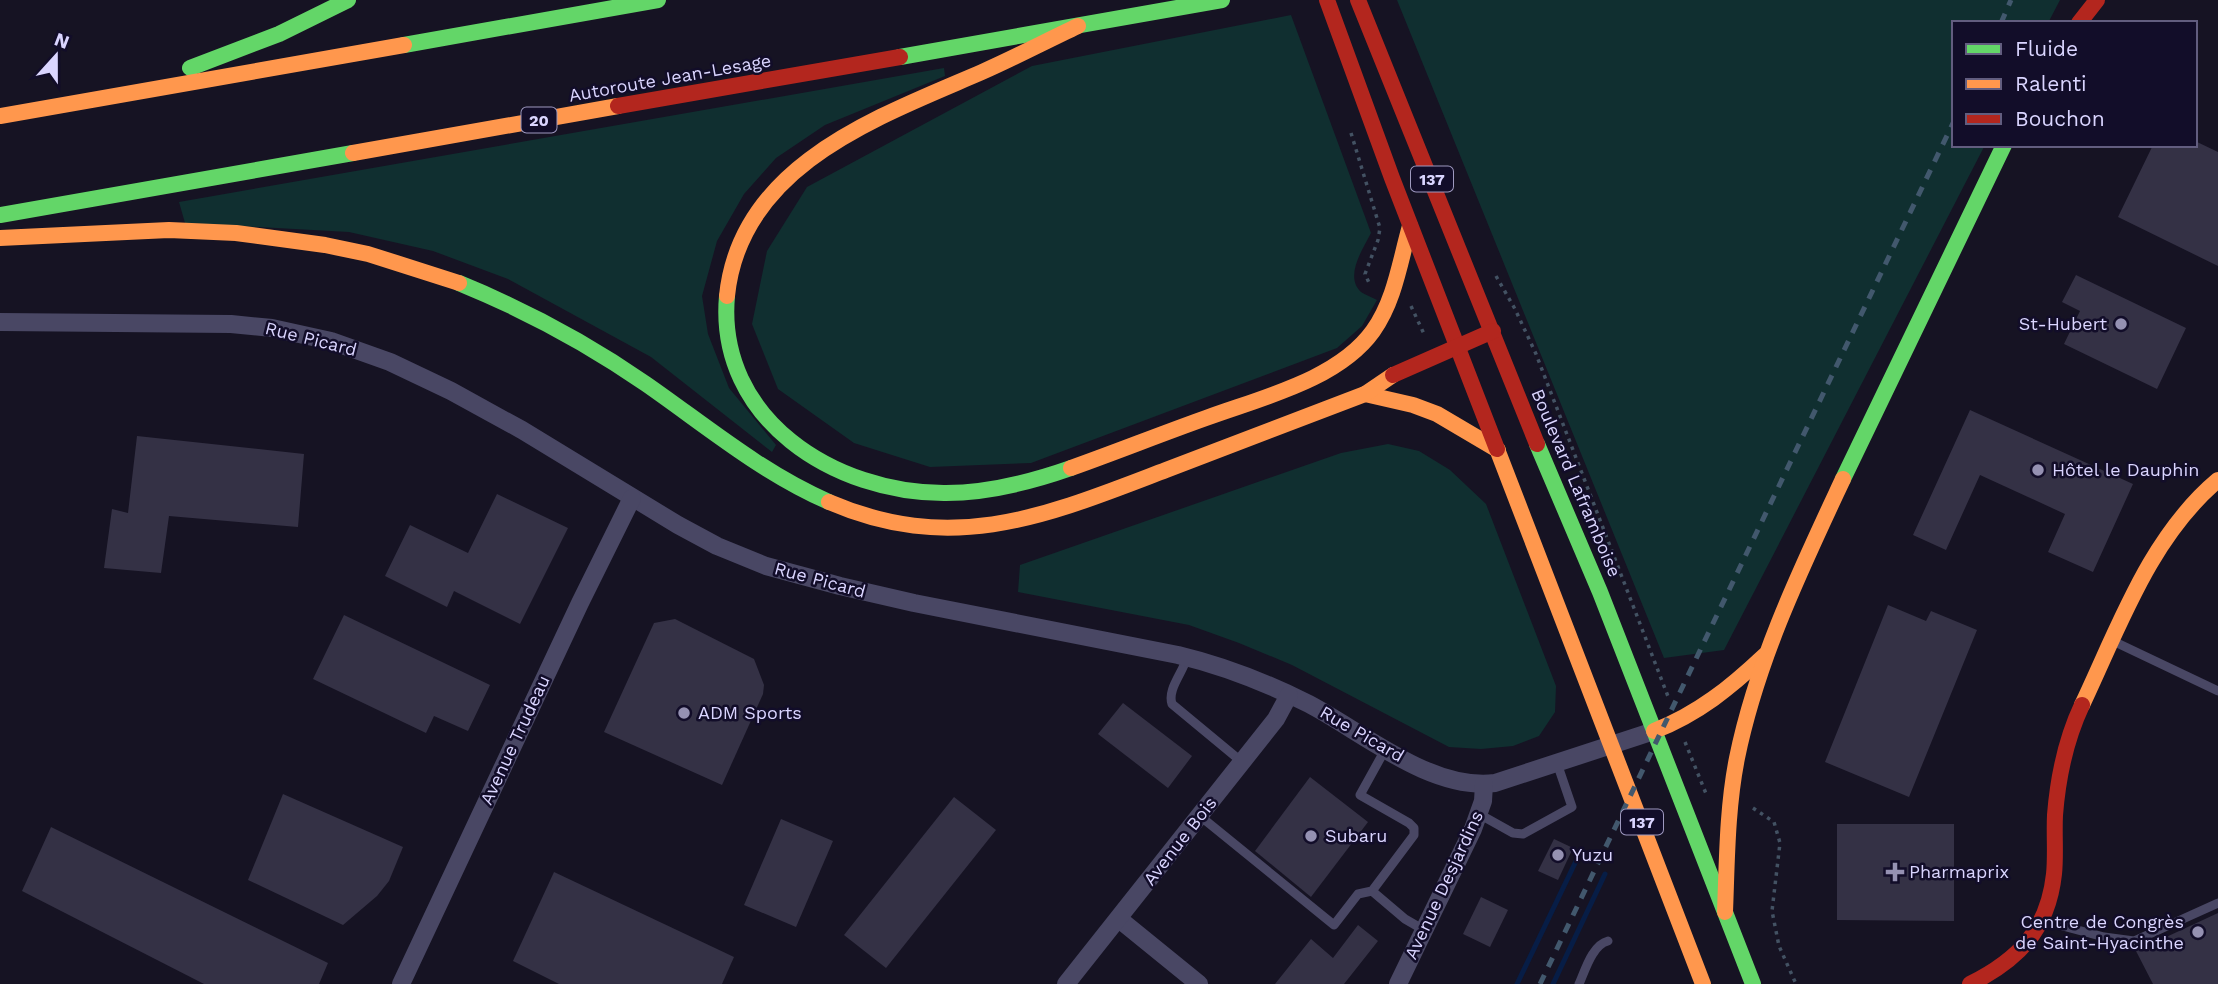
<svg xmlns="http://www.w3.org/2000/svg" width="2218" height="984" font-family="'Work Sans',sans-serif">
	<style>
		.green { fill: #102f30 }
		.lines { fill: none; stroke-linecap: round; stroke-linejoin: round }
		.stream { stroke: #071d46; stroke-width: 5 }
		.building { fill: #343145 }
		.path { stroke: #435263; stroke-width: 3.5; stroke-dasharray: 3.5 5; stroke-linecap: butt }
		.lane { stroke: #494764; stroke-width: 9 }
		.street { stroke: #494764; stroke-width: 18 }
		.fast { stroke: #63d668; stroke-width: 16 }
		.slow { stroke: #ff974d; stroke-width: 16 }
		.jam { stroke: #b3261e; stroke-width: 16 }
		.rail { stroke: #42586d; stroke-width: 5; stroke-dasharray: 10 9; stroke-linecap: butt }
		.poi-dot { fill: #9591b2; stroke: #120d29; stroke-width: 2.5 }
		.labels { text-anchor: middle; stroke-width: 5; stroke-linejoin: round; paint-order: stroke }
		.shield { fill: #120d29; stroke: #9e99bf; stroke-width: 2 }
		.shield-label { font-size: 16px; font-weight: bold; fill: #dad5ff }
		.street-label { font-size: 18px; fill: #dad5ff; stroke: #120d29 }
		.poi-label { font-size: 18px; fill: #dad5ff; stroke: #120d29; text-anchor: start }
	</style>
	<rect width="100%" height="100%" fill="#161323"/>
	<g class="green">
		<path d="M1397 0H2060L2048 23H1954V145H1985L1724 650 1664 658Z"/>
		<path d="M1291 15 1371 233C1363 249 1344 276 1361 292 1365 295 1372 297 1377 300L1362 326 1337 348 1031 463 930 467 854 443 778 389 752 324 767 251 807 187 1032 66Z"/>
		<path d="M944 68 945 76 825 125 776 158 744 194 717 241 702 296 708 334 729 388 776 445 772 452 651 357 508 279 433 251 349 232 185 223 179 202Z"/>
		<path d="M1388 444 1419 451 1450 470 1486 504 1556 686 1555 712 1539 736 1513 746 1481 749 1449 747 1292 665 1239 643 1189 625 1018 592 1020 565 1341 453Z"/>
	</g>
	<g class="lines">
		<g class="stream">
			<path d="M1517 984 1577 859"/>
			<path d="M1553 984 1605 874"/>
		</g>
	</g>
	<g class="building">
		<path d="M2195 141 2218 152V266L2118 217 2153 145H2195Z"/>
		<path d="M2076 275 2186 328 2157 389 2064 344 2080 311 2062 302Z"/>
		<path d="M1970 410 2133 484 2093 572 2048 552 2065 514 1980 475 1946 550 1913 535Z"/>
		<path d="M137 436 304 454 298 527 169 516 161 573 104 568 112 509 128 513Z"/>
		<path d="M497 494 568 528 520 624 454 591 447 607 385 576 410 525 468 553Z"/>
		<path d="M1888 605 1926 621 1931 611 1977 630 1909 797 1825 762Z"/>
		<path d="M344 615 490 685 468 731 434 716 426 733 313 679Z"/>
		<path d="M675 619 754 659 764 685 763 694 722 785 604 732 654 623Z"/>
		<path d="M1123 703 1192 756 1168 788 1098 734Z"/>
		<path d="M1310 777 1368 822 1311 897 1255 851Z"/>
		<path d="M283 794 403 847 389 881 377 896 343 925 248 880Z"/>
		<path d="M954 797 996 830 886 968 844 935Z"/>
		<path d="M781 819 833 841 796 927 744 905Z"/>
		<path d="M1837 824H1954V921L1837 920Z"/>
		<path d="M51 827 328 963 319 984H204L22 891Z"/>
		<path d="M1554 839 1573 848 1558 880 1538 871Z"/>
		<path d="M554 872 734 957 722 984H559L513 961Z"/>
		<path d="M1481 897 1508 910 1490 947 1463 934Z"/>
		<path d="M2218 913V984H2153L2136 951Z"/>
		<path d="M1358 925 1378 941 1344 984H1275L1311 939 1333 958Z"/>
	</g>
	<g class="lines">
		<g class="path">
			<path d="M1351 133 1380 228 1378 240 1365 274 1370 285"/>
			<path d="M1496 276 1515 309 1536 354 1669 699"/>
			<path d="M1411 306 1424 334"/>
			<path d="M1685 742 1707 796"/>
			<path d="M1753 808 1774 822 1780 843 1772 911 1779 946 1796 984"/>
		</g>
		<g class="lane">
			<path d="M2115 642 2218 691"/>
			<path d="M1187 657C1183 673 1167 689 1172 704L1242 762"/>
			<path d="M1479 814 1513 833 1523 834 1572 807 1557 763"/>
			<path d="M1200 816 1334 925 1358 894 1372 891 1414 835V828L1409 823 1360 795 1386 748"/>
			<path d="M1372 891 1405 919 1424 930"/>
			<path d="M2044 921 2104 937 2134 941 2218 903"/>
			<path d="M1579 984C1585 971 1592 945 1608 941"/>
		</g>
		<g class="street">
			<path d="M0 322 231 324 272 328 331 341 390 362 451 391 522 430 678 525 717 546 766 566 840 586 914 603 1178 655C1224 666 1267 683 1309 704 1364 733 1431 791 1495 783L1654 731"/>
			<path d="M1119 919 1199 984"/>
			<path d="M401 984 580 603 632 498"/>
			<path d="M1066 984 1276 719 1289 695"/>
			<path d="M1398 984 1473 829 1483 801 1484 784"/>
		</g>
		<g class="fast">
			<path d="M404 45 658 0"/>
			<path d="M900 57 1222 0"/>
			<path d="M190 68 279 34 348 0"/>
			<path d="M0 215 353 153"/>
			<path d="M459 283C525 310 587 343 646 384 705 425 762 473 829 502"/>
			<path d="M727 296C716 419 835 494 946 493 988 493 1031 482 1071 468"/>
			<path d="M1537 444 1600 592 1753 984"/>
			<path d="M1843 479 2004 145"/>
		</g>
		<g class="slow">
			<path d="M0 116 404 45"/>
			<path d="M353 153 618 106"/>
			<path d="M0 238 169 230 236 233 325 245 368 254 459 283"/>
			<path d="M727 296C740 165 878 117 982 72 1014 58 1046 41 1078 26"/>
			<path d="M1365 394 1413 405 1437 414 1498 450"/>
			<path d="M1497 449 1703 984"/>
			<path d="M1071 468C1116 452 1161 434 1206 418 1260 398 1338 380 1373 331 1395 300 1400 261 1410 226"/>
			<path d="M829 502C954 556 1048 515 1166 470 1233 445 1299 419 1365 394L1393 375"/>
			<path d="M2082 705C2119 627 2150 537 2218 480"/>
			<path d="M1654 731C1698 714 1731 687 1765 655"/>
			<path d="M1725 912C1727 861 1727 808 1737 758 1757 660 1801 569 1843 479"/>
		</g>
		<g class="jam">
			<path d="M1327 0 1392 178 1497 449"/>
			<path d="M1358 0 1537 444"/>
			<path d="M2079 23 2097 0"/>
			<path d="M618 106 900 57"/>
			<path d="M1393 375 1493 331"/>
			<path d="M1970 984C2018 960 2048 930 2054 874 2056 855 2054 835 2055 815 2058 777 2066 739 2082 705"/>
		</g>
		<g class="rail">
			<path d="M2001 23 2011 0"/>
			<path d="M1540 984 1954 121"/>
		</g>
	</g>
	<g class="poi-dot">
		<circle cx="2121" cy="324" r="7"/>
		<circle cx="2038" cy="470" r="7"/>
		<circle cx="684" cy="713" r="7"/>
		<circle cx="1311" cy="836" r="7"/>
		<circle cx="1558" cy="855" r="7"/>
		<path d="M1891.5 861.5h7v7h7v7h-7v7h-7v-7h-7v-7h7z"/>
		<circle cx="2198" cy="932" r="7"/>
	</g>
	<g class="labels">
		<g class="shield">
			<rect x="521.5" y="107.5" width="35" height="25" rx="5"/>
			<rect x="1411" y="166.5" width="42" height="25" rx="5"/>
			<rect x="1621" y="809.5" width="42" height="25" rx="5"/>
		</g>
		<g class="shield-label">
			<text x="539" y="126">20</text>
			<text x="1432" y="185">137</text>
			<text x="1642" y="828">137</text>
		</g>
		<g class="street-label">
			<text transform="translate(670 78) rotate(-10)" y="6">Autoroute Jean-Lesage</text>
			<text transform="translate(311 339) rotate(14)" y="6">Rue Picard</text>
			<text transform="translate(1576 483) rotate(67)" y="6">Boulevard Laframboise</text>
			<text transform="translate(820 580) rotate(15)" y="6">Rue Picard</text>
			<text transform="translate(1362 734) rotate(30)" y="6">Rue Picard</text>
			<text transform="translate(515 740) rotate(-65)" y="6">Avenue Trudeau</text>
			<text transform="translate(1180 841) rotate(-52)" y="6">Avenue Bois</text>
			<text transform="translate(1444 885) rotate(-65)" y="6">Avenue Desjardins</text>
		</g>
		<g class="poi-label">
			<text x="2107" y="330" text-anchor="end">St-Hubert</text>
			<text x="2052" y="476">Hôtel le Dauphin</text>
			<text x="698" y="719">ADM Sports</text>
			<text x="1325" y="842">Subaru</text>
			<text x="1572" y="861">Yuzu</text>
			<text x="1909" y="878">Pharmaprix</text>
			<text x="2184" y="928" text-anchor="end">Centre de Congrès<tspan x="2184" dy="21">de Saint-Hyacinthe</tspan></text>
		</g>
	</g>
	<rect x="1952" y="21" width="245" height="126" fill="#120d29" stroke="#625d7f" stroke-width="2"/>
	<rect x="1966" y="44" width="35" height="10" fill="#63d668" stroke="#625d7f" stroke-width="2"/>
	<text x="2015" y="56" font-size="21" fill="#dad5ff">Fluide</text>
	<rect x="1966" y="79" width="35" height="10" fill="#ff974d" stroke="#625d7f" stroke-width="2"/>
	<text x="2015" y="91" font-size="21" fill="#dad5ff">Ralenti</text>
	<rect x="1966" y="114" width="35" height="10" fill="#b3261e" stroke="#625d7f" stroke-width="2"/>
	<text x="2015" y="126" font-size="21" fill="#dad5ff">Bouchon</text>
	<g transform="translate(56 56) rotate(21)" stroke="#120d29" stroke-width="5" paint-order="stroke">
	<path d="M0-5L12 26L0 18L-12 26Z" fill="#dad5ff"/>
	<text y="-10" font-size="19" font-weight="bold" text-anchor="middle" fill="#dad5ff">N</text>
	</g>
</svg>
